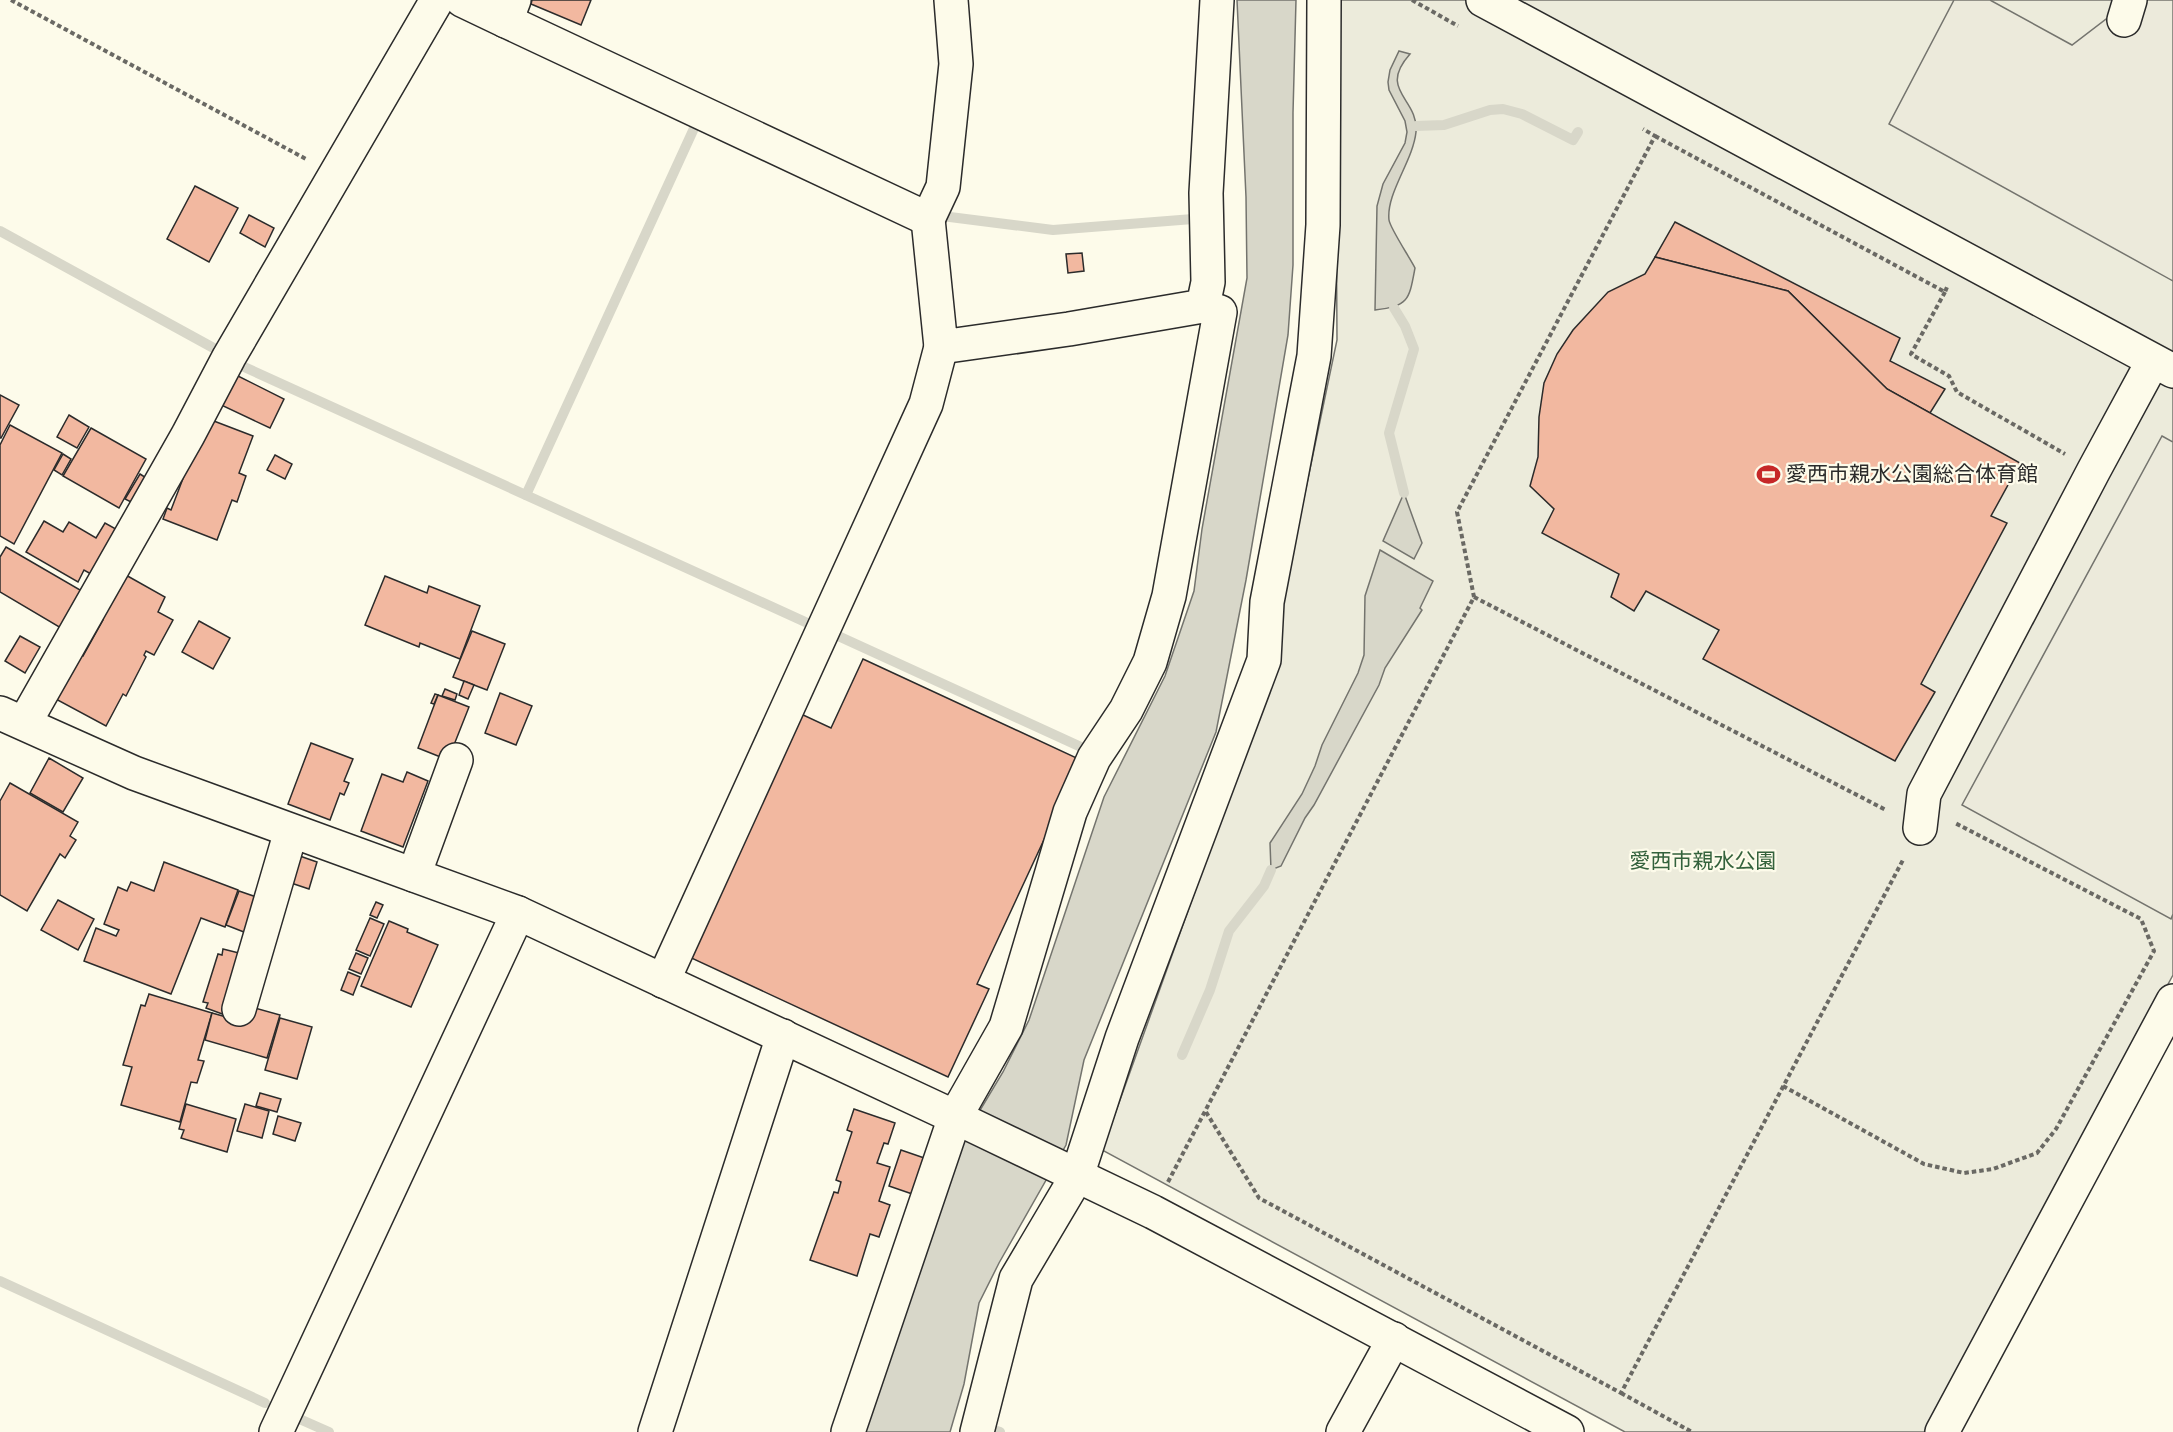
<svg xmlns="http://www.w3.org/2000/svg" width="2173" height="1432" font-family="Commissioner,'Noto Sans JP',sans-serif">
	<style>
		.green { fill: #ecebdb; stroke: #74746e; stroke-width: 1.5 }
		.parking { fill: #eceadb; stroke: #74746e; stroke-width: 1.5 }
		.water { fill: #d8d7c9; stroke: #74746e; stroke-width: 1.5 }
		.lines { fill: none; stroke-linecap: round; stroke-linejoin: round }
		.stream { stroke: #d8d7c9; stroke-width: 10 }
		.building { fill: #f2b8a0; stroke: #2b2b2b; stroke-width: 1.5 }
		.minor-casing { stroke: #2b2b2b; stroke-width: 36 }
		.path { stroke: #6a6964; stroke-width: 4; stroke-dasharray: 4.5 3; stroke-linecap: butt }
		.minor { stroke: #fdfbea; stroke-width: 33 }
		.labels { text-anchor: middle; stroke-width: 4.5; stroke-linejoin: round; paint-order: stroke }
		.poi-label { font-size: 21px; fill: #2b2b2b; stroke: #fdfbea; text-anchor: start }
		.park-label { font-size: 21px; fill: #34623c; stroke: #fdfbea }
	</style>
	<rect width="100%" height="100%" fill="#fdfbea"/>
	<path class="green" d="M1335 0H2173V975L1924 1432H1625L1102 1150 1272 677 1283 598 1337 340Z"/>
	<g class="parking">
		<path d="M1954 0H1990L2072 45 2131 0H2173V281L1889 124Z"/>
		<path d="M2162 436 2173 442V914L2171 919 1962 805Z"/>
	</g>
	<g class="water">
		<path d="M1237 0H1296L1293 113V265L1288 335 1246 580 1216 732 1084 1060 1066 1145 999 1263 979 1303 964 1384 950 1432H858L958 1147 1003 1072 1029 1020 1104 797 1165 676 1194 591 1202 529 1247 278 1246 197Z"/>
		<path d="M1399 51 1410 54C1377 91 1419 98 1416 132 1413 161 1386 193 1389 220 1390 228 1410 258 1415 268 1409 300 1409 306 1375 310L1377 206 1383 184 1405 143 1407 132 1405 121 1389 90 1388 82 1390 70Z"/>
		<path d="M1404 493 1422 543 1414 559 1383 541Z"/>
		<path d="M1380 550 1433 581 1420 608 1422 610 1385 668 1379 685 1314 805 1305 818 1281 866 1271 870 1270 843 1302 794 1315 766 1322 745 1358 673 1364 655 1365 596Z"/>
	</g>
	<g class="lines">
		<g class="stream">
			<path d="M1416 126 1444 125 1490 110 1503 109 1522 114 1573 140 1578 132"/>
			<path d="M942 216 1053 230 1193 219"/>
			<path d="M0 231 219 351"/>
			<path d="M1394 308 1405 326 1414 349 1389 433 1404 493"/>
			<path d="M242 366 814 626"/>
			<path d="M526 495 696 124"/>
			<path d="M836 635 1081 747"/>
			<path d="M1182 1055 1210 990 1229 931 1264 886 1271 870"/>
			<path d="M0 1281 265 1403"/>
			<path d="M295 1417 329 1432"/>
			<path d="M997 1431 1000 1432"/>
		</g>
	</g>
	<g class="building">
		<path d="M532 0H591L581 25 531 4Z"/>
		<path d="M195 186 238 208 209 262 167 239Z"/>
		<path d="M249 215 274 228 265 247 240 233Z"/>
		<path d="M1675 222 1900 338 1890 361 1945 389 1930 413 1887 389 1788 291 1655 257Z"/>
		<path d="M1082 253 1084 271 1068 273 1066 254Z"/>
		<path d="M1655 257 1788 291 1887 389 2020 463 1991 516 2007 523 1921 684 1935 692 1895 761 1703 659 1719 630 1646 591 1634 611 1611 597 1619 574 1542 533 1554 509 1530 486 1538 457 1539 417 1544 383 1557 354 1573 330 1608 292 1645 274Z"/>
		<path d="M234 374 284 399 270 428 219 404Z"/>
		<path d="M0 395 19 405 1 438H0Z"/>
		<path d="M69 415 89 427 77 448 57 437Z"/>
		<path d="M206 418 253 436 239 473 246 476 237 502 232 500 217 540 163 519 167 508 171 510Z"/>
		<path d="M10 425 62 453 14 544 0 536V445Z"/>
		<path d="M91 428 146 459 119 508 63 476Z"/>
		<path d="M63 454 71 459 62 475 54 470Z"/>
		<path d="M275 455 292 464 285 479 267 470Z"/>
		<path d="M140 474 151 481 137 505 125 499Z"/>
		<path d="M44 521 63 532 69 522 96 538 105 523 123 533 98 578 84 570 78 582 26 552Z"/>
		<path d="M6 547 87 594 66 631 0 592V557Z"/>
		<path d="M124 574 165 597 158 612 173 620 154 655 146 651 144 655 146 657 126 696 123 694 106 726 52 697 78 653 83 656 103 620 100 619Z"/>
		<path d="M385 576 427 593 429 586 480 606 460 659 420 643 419 647 365 625Z"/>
		<path d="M199 621 230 638 213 669 182 652Z"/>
		<path d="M472 631 505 644 487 690 453 677Z"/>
		<path d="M20 636 40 647 25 673 5 661Z"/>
		<path d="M863 659 1081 760 977 984 989 989 948 1077 687 956 799 713 831 728Z"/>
		<path d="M464 681 474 685 468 699 459 695Z"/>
		<path d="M445 689 457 694 455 700 442 696Z"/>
		<path d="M500 693 532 706 516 745 485 733Z"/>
		<path d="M435 694 438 695 434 704 431 703Z"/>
		<path d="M438 695 469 707 448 760 418 748Z"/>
		<path d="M311 743 353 759 344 781 349 783 344 795 340 793 330 820 288 804Z"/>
		<path d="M49 758 83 778 63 812 30 793Z"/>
		<path d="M407 772 428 781 403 847 361 831 382 774 403 782Z"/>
		<path d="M10 783 78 822 70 836 76 840 65 858 60 854 27 911 0 895V801Z"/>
		<path d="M294 854 317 862 309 889 285 881Z"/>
		<path d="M164 862 238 890 225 927 201 918 171 994 84 961 96 928 116 936 119 930 104 924 118 887 127 891 131 882 154 891Z"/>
		<path d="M239 891 262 899 249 934 226 925Z"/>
		<path d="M58 900 94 919 78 950 41 930Z"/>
		<path d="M376 902 383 905 377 918 370 915Z"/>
		<path d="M370 918 384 924 370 956 356 950Z"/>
		<path d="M389 921 408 929 407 932 438 945 411 1007 361 986Z"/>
		<path d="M223 949 243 954 225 1015 206 1008 208 1003 203 1002 218 954 222 955Z"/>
		<path d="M356 953 368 958 361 974 349 969Z"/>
		<path d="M348 972 360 977 353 995 341 990Z"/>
		<path d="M149 994 212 1013 198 1060 204 1061 197 1083 191 1082 180 1122 121 1105 132 1067 123 1065 141 1005 145 1006Z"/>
		<path d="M248 1006 280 1015 267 1058 205 1040 212 1013 244 1022Z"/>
		<path d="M280 1018 312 1027 297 1079 265 1070Z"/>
		<path d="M260 1093 281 1099 277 1112 256 1106Z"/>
		<path d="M186 1104 236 1119 227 1152 181 1138 184 1130 179 1129Z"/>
		<path d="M245 1104 269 1111 262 1138 237 1131Z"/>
		<path d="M854 1109 895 1123 888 1144 884 1143 877 1163 890 1167 879 1201 890 1205 879 1237 870 1234 857 1276 810 1260 834 1192 838 1193 841 1182 836 1180 852 1132 847 1130Z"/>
		<path d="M278 1116 301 1123 295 1141 273 1134Z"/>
		<path d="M901 1150 933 1161 921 1197 889 1186Z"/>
	</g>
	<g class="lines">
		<defs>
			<g id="minor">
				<path d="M462 0 506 21"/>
				<path d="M514 0 506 21 928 219 943 187 956 64 951 0"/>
				<path d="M1483 0 2173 371"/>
				<path d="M2124 20 2130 0"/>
				<path d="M928 219 941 347 1069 329 1203 306 1208 282 1206 193 1217 0"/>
				<path d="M0 713 134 773 518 913 955 1117 1153 1212 1567 1432"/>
				<path d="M25 722 188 435 229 357 437 0"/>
				<path d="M1920 828 1924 794 2094 470 2153 361"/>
				<path d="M414 875 456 760"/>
				<path d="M663 981 926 404 941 347"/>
				<path d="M239 1009 291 831"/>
				<path d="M276 1432 518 913"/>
				<path d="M655 1432 783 1036"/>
				<path d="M848 1432 955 1117 1006 1027 1070 812 1094 758 1126 710 1150 662 1169 596 1220 312 1203 306"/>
				<path d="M977 1432 1016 1279 1077 1176 1122 1038 1264 660 1267 602 1314 356 1323 225 1324 0"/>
				<path d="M1343 1432 1394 1339"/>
				<path d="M1942 1432 2173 1001"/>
			</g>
		</defs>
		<use href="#minor" class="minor-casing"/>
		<g class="path">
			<path d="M11 0 306 159"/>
			<path d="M1412 0 1458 26"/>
			<path d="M1655 136 1945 292 1947 287"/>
			<path d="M1945 292 1911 354 1949 376 1957 392 2065 454"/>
			<path d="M1474 597 1886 810"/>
			<path d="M1783 1086 1924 1164 1964 1173 1993 1169 2037 1153 2056 1129 2154 951 2141 919 1955 823"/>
			<path d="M1206 1112 1259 1198 1621 1393 1904 858"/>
			<path d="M1168 1182 1474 597 1457 512 1655 136 1643 129"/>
			<path d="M1621 1393 1692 1432"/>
		</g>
		<use href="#minor" class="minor"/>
	</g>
	<defs>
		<symbol id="stadium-bare" viewBox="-9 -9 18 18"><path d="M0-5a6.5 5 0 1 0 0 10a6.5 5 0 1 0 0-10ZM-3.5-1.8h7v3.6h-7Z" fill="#c62828" stroke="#fdfbea" stroke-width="2.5" paint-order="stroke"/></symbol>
	</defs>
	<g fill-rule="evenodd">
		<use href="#stadium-bare" x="1752" y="458" width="33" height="33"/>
	</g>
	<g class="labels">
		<g class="poi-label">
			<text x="1786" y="481">愛西市親水公園総合体育館</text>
		</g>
		<g class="park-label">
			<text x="1703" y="868">愛西市親水公園</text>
		</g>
	</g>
</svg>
